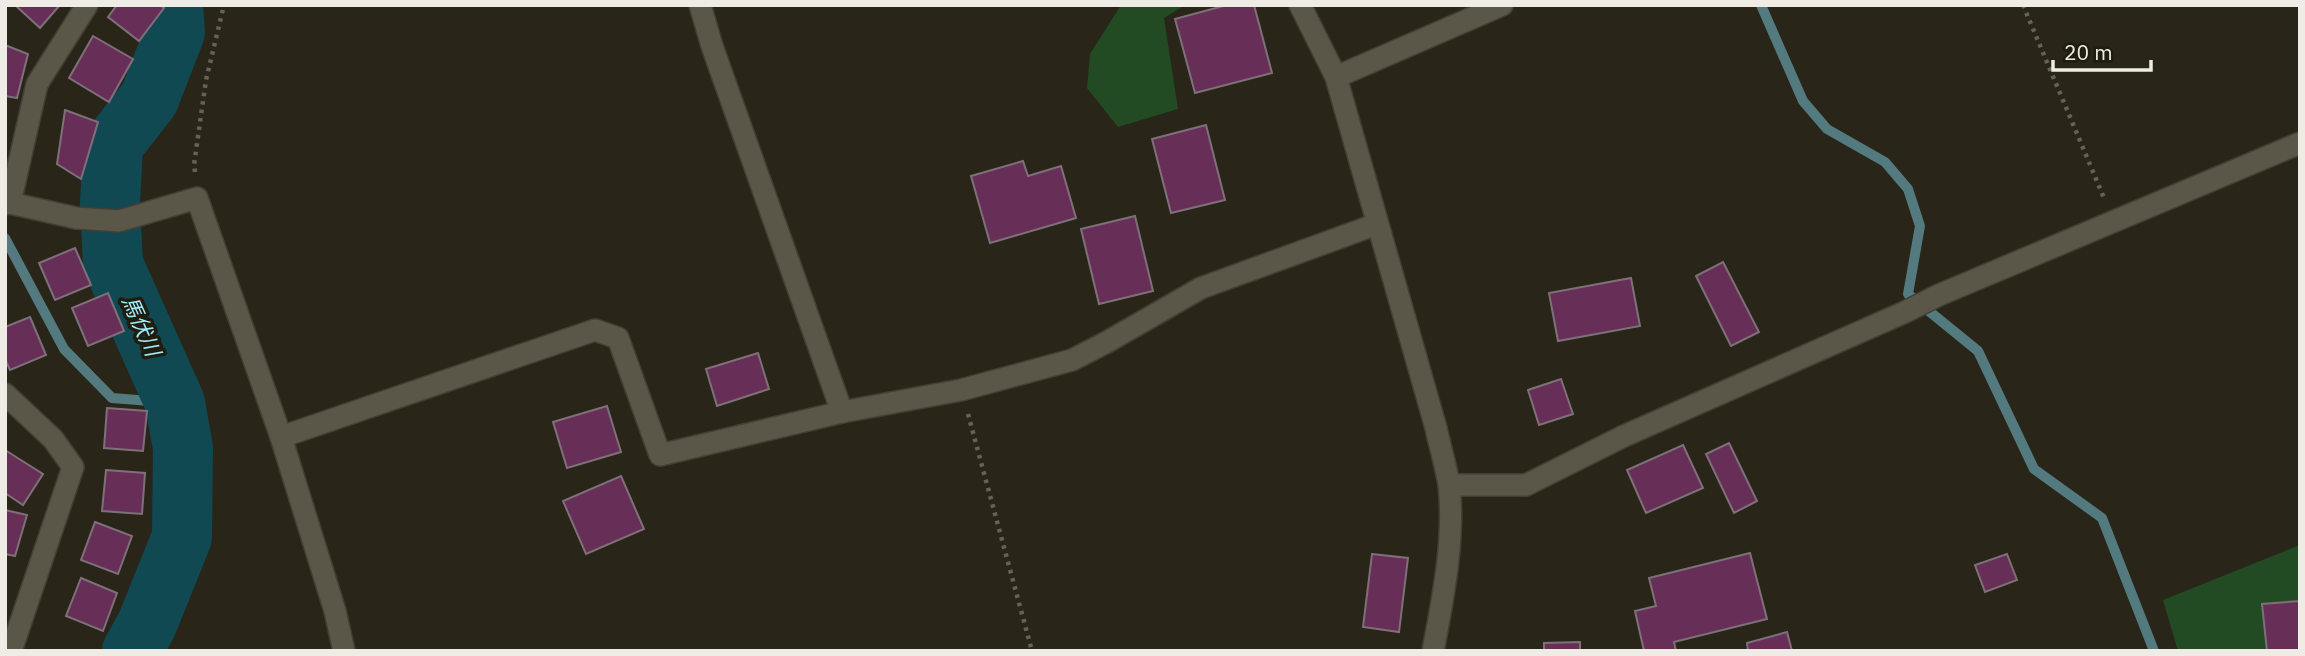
<svg xmlns="http://www.w3.org/2000/svg" width="2305" height="656" font-family="'IBM Plex Sans','Noto Sans JP',sans-serif">
	<style>
		.green { fill: #224b24 }
		.lines { fill: none; stroke-linecap: round; stroke-linejoin: round }
		.stream { stroke: #537a7e; stroke-width: 10 }
		.river { stroke: #114953; stroke-width: 60 }
		.building { fill: #672f57; stroke: #7e7079; stroke-width: 2 }
		.minor-casing { stroke: #423f35; stroke-width: 24 }
		.path { stroke: #666257; stroke-width: 4.5; stroke-dasharray: 3.5 5; stroke-linecap: butt }
		.minor { stroke: #5a5648; stroke-width: 21 }
		.labels { text-anchor: middle; stroke-width: 7; stroke-linejoin: round; paint-order: stroke }
		.water-label { font-size: 21px; font-style: italic; fill: #a2ecfb; stroke: #1f1c10 }
	</style>
	<rect width="100%" height="100%" fill="#292519"/>
	<g class="green">
		<path d="M1121 5H1185L1164 18 1178 109 1118 127 1087 88 1090 54Z"/>
		<path d="M2300 545V651H2178L2163 600Z"/>
	</g>
	<g class="lines">
		<g class="stream">
			<path d="M1761 5 1803 101 1827 129 1885 162 1908 189 1920 226 1908 294 1978 351 2034 469 2102 518 2154 651"/>
			<path d="M5 238 64 349 112 398 175 403"/>
		</g>
		<path class="river" d="M132 651 147 624 182 537 183 448 175 403 113 264 110 204 113 145 149 99 175 32 173 5"/>
	</g>
	<g class="building">
		<path d="M15 5H60L40 28Z"/>
		<path d="M117 5H160L164 8 139 41 108 17Z"/>
		<path d="M1227 5H1254L1272 73 1195 93 1175 19Z"/>
		<path d="M93 36 133 59 109 102 69 78Z"/>
		<path d="M5 45 28 54 17 98 5 96Z"/>
		<path d="M65 110 98 122 81 179 57 164Z"/>
		<path d="M1206 125 1225 200 1171 213 1152 139Z"/>
		<path d="M1023 161 1028 176 1061 166 1076 218 990 243 971 176Z"/>
		<path d="M1135 216 1153 291 1099 304 1081 229Z"/>
		<path d="M75 248 91 285 55 300 39 263Z"/>
		<path d="M1723 262 1759 332 1731 346 1696 276Z"/>
		<path d="M1631 278 1640 326 1558 341 1549 293Z"/>
		<path d="M108 293 124 331 88 346 72 308Z"/>
		<path d="M30 317 46 355 10 370 5 359V327Z"/>
		<path d="M758 353 769 389 717 406 706 369Z"/>
		<path d="M1561 379 1573 414 1539 425 1528 390Z"/>
		<path d="M607 406 621 452 567 468 553 422Z"/>
		<path d="M107 408 147 411 143 451 104 448Z"/>
		<path d="M1729 443 1757 501 1734 513 1706 454Z"/>
		<path d="M1683 445 1703 488 1646 513 1627 470Z"/>
		<path d="M5 450 43 474 23 505 5 493Z"/>
		<path d="M106 470 145 473 142 514 102 511Z"/>
		<path d="M621 476 644 529 586 554 563 501Z"/>
		<path d="M5 510 27 515 15 556 5 554Z"/>
		<path d="M95 522 132 536 118 574 81 560Z"/>
		<path d="M1750 553 1767 619 1674 642 1676 651H1644L1635 611 1656 606 1649 578Z"/>
		<path d="M1372 554 1408 558 1399 632 1363 627Z"/>
		<path d="M2007 554 2017 580 1985 592 1975 565Z"/>
		<path d="M81 578 117 593 103 631 66 616Z"/>
		<path d="M2300 601V650L2267 651 2262 604Z"/>
		<path d="M1787 632 1792 651H1748L1747 643Z"/>
		<path d="M1580 642V651H1544V643Z"/>
	</g>
	<g class="lines">
		<defs>
			<g id="minor">
				<path d="M700 5 712 46 842 412"/>
				<path d="M1300 5 1336 77 1436 428C1440 447 1446 466 1449 485 1455 539 1443 598 1433 651"/>
				<path d="M1336 77 1502 5"/>
				<path d="M10 203 37 84 87 5"/>
				<path d="M5 204 10 203 76 218 119 221 197 198 281 437 335 611 344 651"/>
				<path d="M5 394 53 439 73 467 11 651"/>
				<path d="M281 437 595 330 618 338 660 455 842 412 961 390 1072 360 1107 342 1201 288 1377 224"/>
				<path d="M1449 485H1526L1624 436 1905 312 1939 295 2300 143"/>
			</g>
		</defs>
		<use href="#minor" class="minor-casing"/>
		<g class="path">
			<path d="M2023 5 2104 198"/>
			<path d="M195 172 194 165 206 80 224 5"/>
			<path d="M968 414 1032 651"/>
		</g>
		<use href="#minor" class="minor"/>
	</g>
	<g class="labels">
		<g class="water-label">
			<text transform="translate(141 326) rotate(66)" y="7">馬伏川</text>
		</g>
	</g>
	<rect width="2305" height="656" fill="none" stroke="#eeece4" stroke-width="14"/>
	<path d="M2053 60v10h98v-10" fill="none" stroke="#eeece4" stroke-width="3.5"/>
	<text x="2064" y="60" font-size="21" fill="#eeece4" stroke="#1f1c10" stroke-width="5" paint-order="stroke">20 m</text>
</svg>
